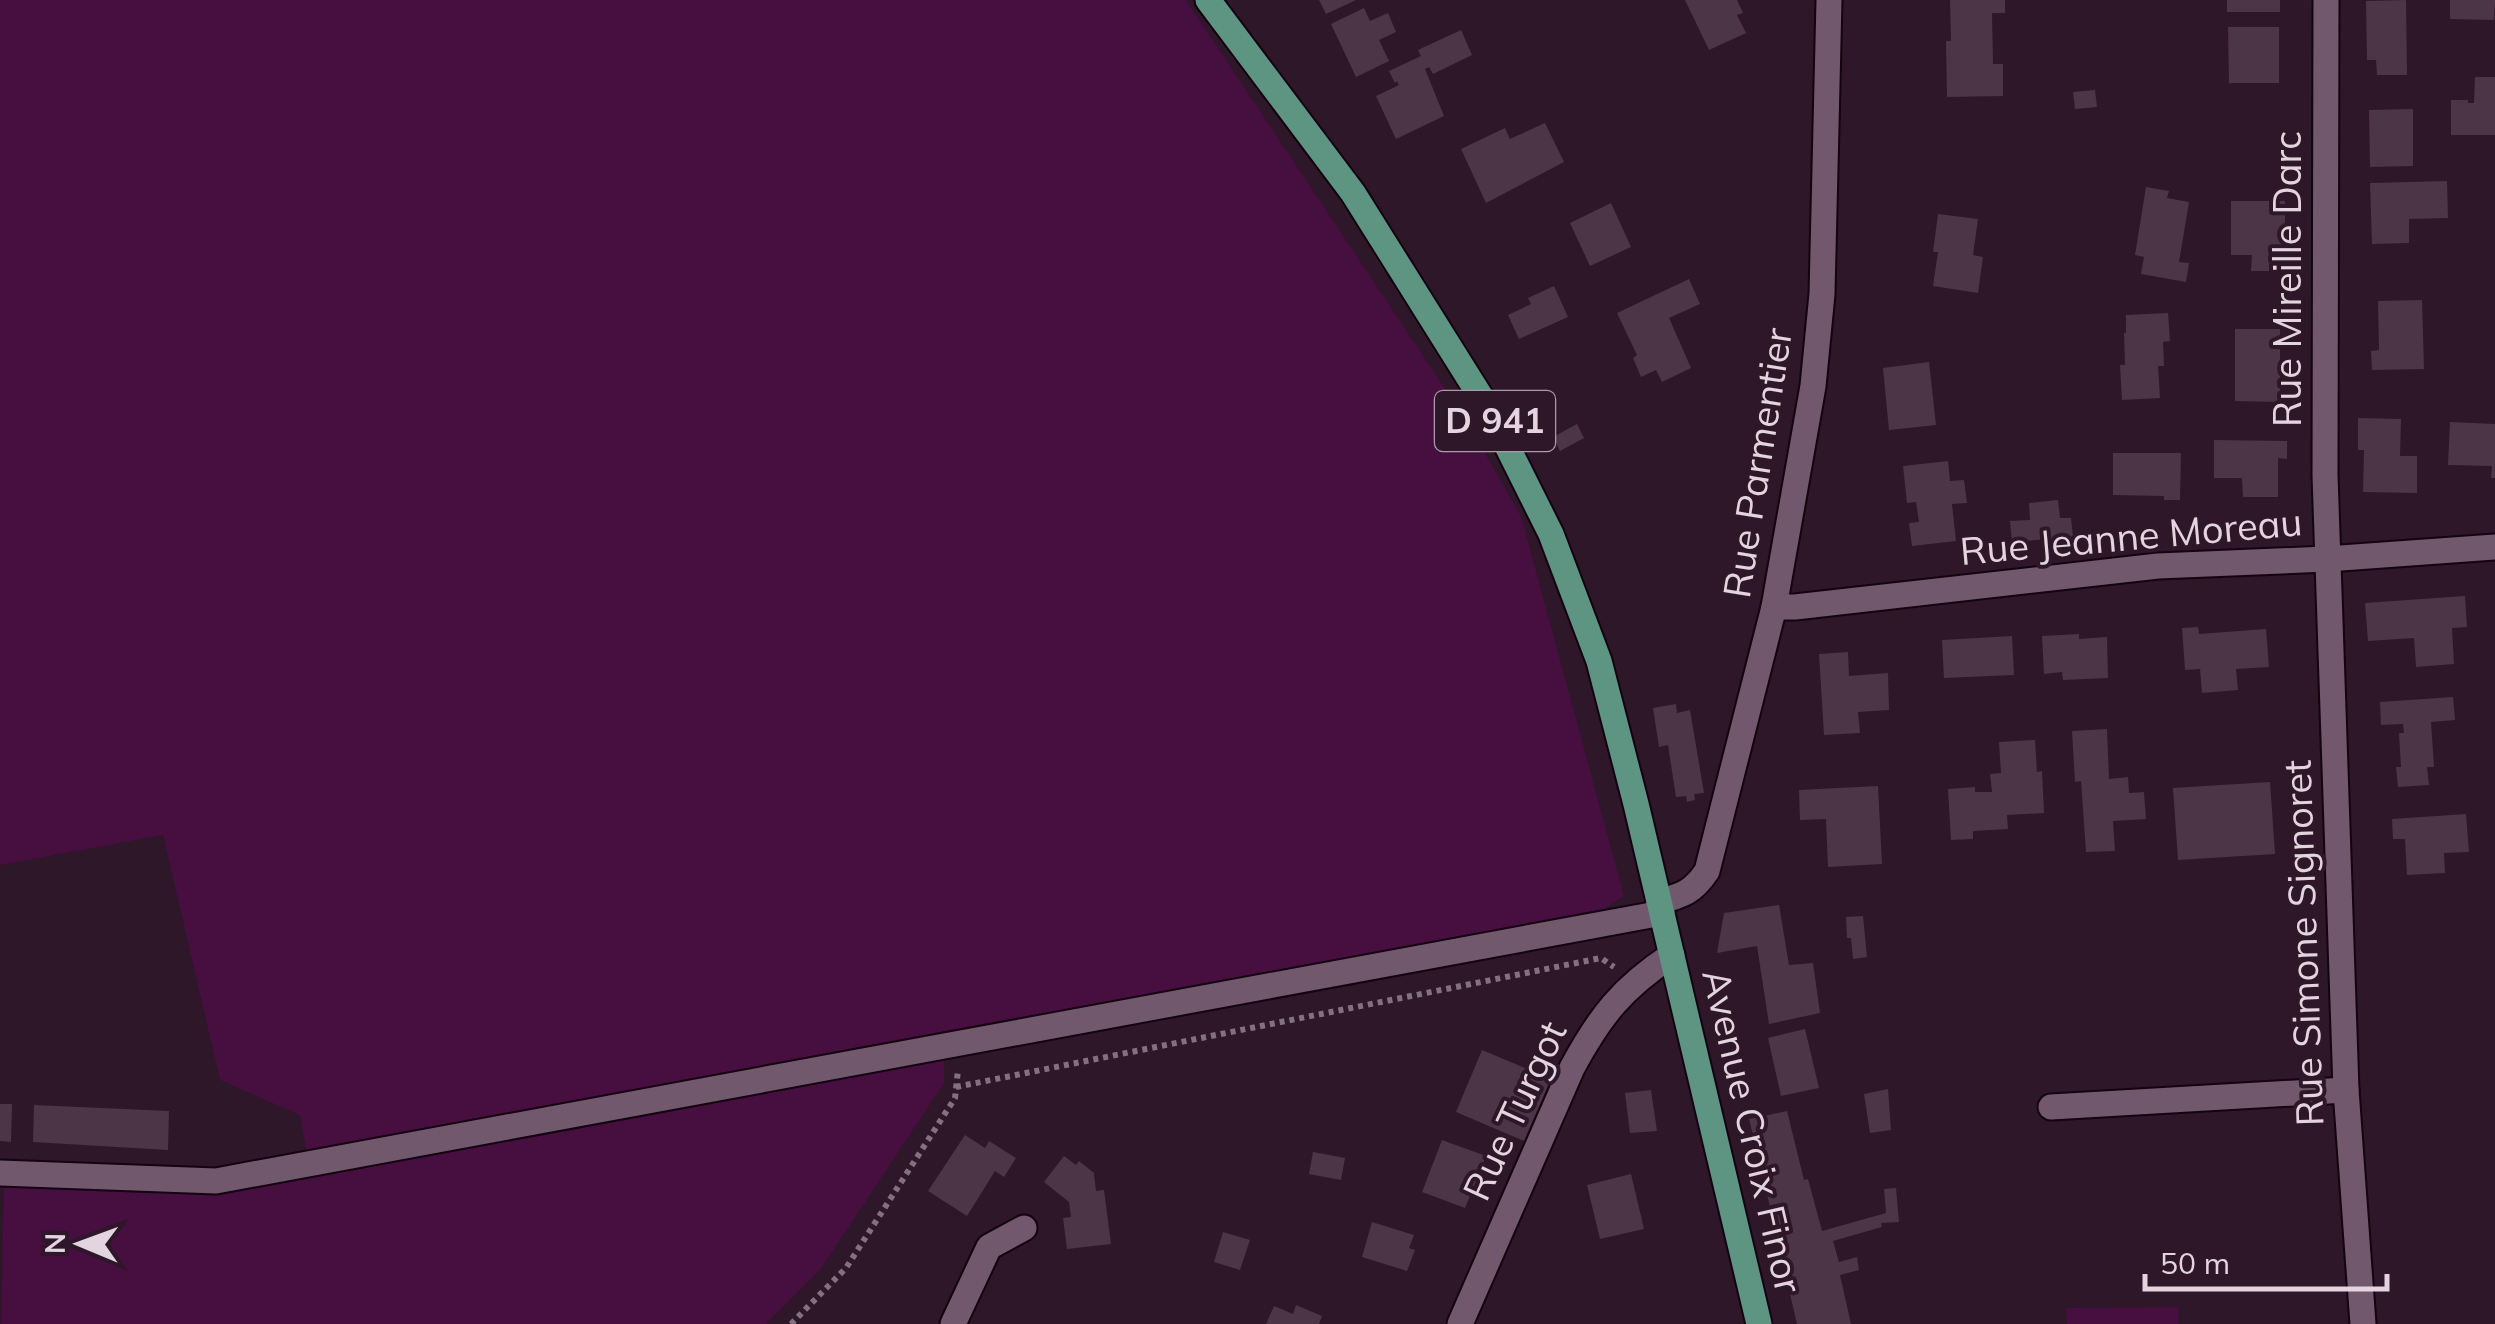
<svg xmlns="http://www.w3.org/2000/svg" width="2495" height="1324" font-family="Mulish,sans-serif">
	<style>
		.green { fill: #460f3f }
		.building { fill: #4d3548 }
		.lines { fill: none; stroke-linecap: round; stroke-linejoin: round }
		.minor-casing { stroke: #140311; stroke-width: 29 }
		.tertiary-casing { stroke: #140311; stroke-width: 29 }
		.primary-casing { stroke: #140311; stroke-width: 29 }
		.path { stroke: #837080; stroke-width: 6; stroke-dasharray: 5 5; stroke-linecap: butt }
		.minor { stroke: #72586c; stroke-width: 25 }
		.tertiary { stroke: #72586c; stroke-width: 25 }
		.primary { stroke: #5d9582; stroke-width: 25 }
		.labels { text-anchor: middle; stroke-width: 8; stroke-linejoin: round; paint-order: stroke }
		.shield { fill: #2d1729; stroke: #ac9ba9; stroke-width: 2.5 }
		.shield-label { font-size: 35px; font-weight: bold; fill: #e3d4e0 }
		.street-label { font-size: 38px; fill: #e3d4e0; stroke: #2d1729 }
	</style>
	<rect width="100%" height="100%" fill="#2d1729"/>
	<g class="green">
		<path d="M0 0H1186L1464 417 1521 516 1624 896 1604 909 307 1154 300 1115 220 1080 163 835 0 865Z"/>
		<path d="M944 1059V1083L820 1270 766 1324H1L4 1184 217 1192Z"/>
		<path d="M2178 1307 2179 1324H2067L2066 1308H2068Z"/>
	</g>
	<g class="building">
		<path d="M1319 0H1356L1326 14Z"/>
		<path d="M1685 0H1737L1743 13 1737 15 1746 33 1709 50Z"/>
		<path d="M1950 0H2005V13H1992L1993 64H2003V96L1947 97 1946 41H1951Z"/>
		<rect x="2227" y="0" width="53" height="12"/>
		<path d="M2406 0 2407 75H2377L2376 60H2367L2366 1Z"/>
		<path d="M2450 0H2495L2494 20 2450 19Z"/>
		<path d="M1364 8 1370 21 1388 13 1396 32 1379 40 1389 61 1356 77 1331 24Z"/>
		<path d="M2228 27H2279V83H2229Z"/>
		<path d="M1461 30 1472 55 1433 74 1429 67 1425 69 1444 116 1396 139 1376 96 1399 85 1397 81 1395 83 1389 71 1421 56 1418 50Z"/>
		<path d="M2475 77H2495V135H2451V100H2468V103H2474Z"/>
		<path d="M2095 90 2097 107 2075 109 2073 92Z"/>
		<path d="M2413 109V166L2370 167 2369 110Z"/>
		<path d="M1545 123 1564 162 1486 203 1461 149 1505 128 1510 139Z"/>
		<path d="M2447 181 2448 218 2409 219V243L2372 244 2370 183Z"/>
		<path d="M2146 187 2169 191 2167 198 2189 202 2179 262 2189 263 2186 282 2141 274 2144 257 2135 255Z"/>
		<path d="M2231 201H2285V255H2282L2281 271H2251L2252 255H2231Z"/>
		<path d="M1611 203 1631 247 1590 266 1570 223Z"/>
		<path d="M1938 214 1978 219 1973 255 1983 257 1978 293 1933 286 1938 252H1933Z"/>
		<path d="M1689 279 1700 304 1669 318 1691 368 1662 382 1656 370 1641 377 1633 358 1637 355 1617 313Z"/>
		<path d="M1554 286 1568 317 1519 339 1508 315 1531 304 1528 298Z"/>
		<path d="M2422 300 2424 369 2372 370 2371 351 2379 350 2378 301Z"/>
		<path d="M2168 313 2170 341 2163 342 2164 366H2158L2160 398 2122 400 2120 365H2125L2124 333H2126V315Z"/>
		<path d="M2235 329H2280V402L2235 401Z"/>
		<path d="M1929 362 1936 425 1889 430 1883 368Z"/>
		<path d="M2358 418 2401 419 2400 456H2417V493L2363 492 2364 450H2358Z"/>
		<path d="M2450 422 2495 424V478H2491L2492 466 2448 465Z"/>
		<path d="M1577 424 1584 438 1560 451 1553 437Z"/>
		<path d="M2214 440 2287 441V459L2278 458V497H2243L2242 478H2214Z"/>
		<path d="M2113 453H2181L2180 500H2164V496L2113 495Z"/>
		<path d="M1948 461 1950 481 1964 480 1967 503 1952 504 1956 541 1912 546 1909 523 1919 522 1916 502 1907 503 1903 466Z"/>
		<path d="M2058 500 2060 518H2071L2073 537 2012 542 2010 521 2030 520 2029 503Z"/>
		<path d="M2465 596 2467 627 2452 628 2454 664 2416 667 2414 638 2368 641 2365 603Z"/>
		<path d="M2198 627 2199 634 2266 629 2269 667 2236 669 2238 690 2202 693 2200 669 2185 670 2182 628Z"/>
		<path d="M2079 634V639L2107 637 2108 678 2063 680 2062 672 2044 674 2042 636Z"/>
		<path d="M2012 636 2014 675 1944 678 1942 640Z"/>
		<path d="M1848 652 1849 676 1888 673 1889 710 1858 712 1860 733 1824 735 1819 654Z"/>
		<path d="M2453 697 2455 720 2431 722 2434 767H2427L2429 785 2398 787 2396 767H2401L2399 733H2404L2403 724 2381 725 2380 702Z"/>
		<path d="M1676 704 1677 713 1690 710 1704 793 1694 794 1695 800 1687 802 1686 796 1676 797 1668 745 1659 747 1653 708Z"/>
		<path d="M2107 729 2109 779 2128 777 2129 793 2144 792 2146 819 2113 821 2115 851 2086 852 2081 781 2075 782 2072 731Z"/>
		<path d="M2035 740 2037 772 2042 771 2044 813 2007 815 2008 829 1973 831V839L1951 840 1948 789 1975 787V792H1992L1990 774 2001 773 1999 742Z"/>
		<path d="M2270 782 2275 854 2178 860 2173 788Z"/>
		<path d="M1878 786 1882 864 1828 867 1826 819 1800 820 1799 790Z"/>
		<path d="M2466 814 2469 852 2444 853 2445 873 2407 875 2405 839H2393L2392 819Z"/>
		<path d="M1779 905 1789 965 1813 963 1820 1013 1769 1024 1757 946 1717 953 1724 913Z"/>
		<path d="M1863 916 1867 957 1853 959 1851 938H1847L1846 917Z"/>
		<path d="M1805 1029 1819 1088 1781 1096 1768 1038Z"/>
		<path d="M1482 1050 1551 1079 1524 1141 1456 1112Z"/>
		<path d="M1888 1089 1891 1130 1870 1133 1864 1094Z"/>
		<path d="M1651 1090 1657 1131 1630 1133 1625 1093Z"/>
		<path d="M0 1104H12L11 1142 0 1141Z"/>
		<path d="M34 1105 169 1111 168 1150 33 1142Z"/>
		<path d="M1787 1111 1804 1180 1808 1179 1822 1231 1886 1213 1884 1189 1896 1188 1899 1222 1881 1223 1882 1227 1833 1241 1839 1262 1857 1257 1859 1270 1840 1275 1851 1324H1797L1766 1190 1771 1188 1766 1170 1762 1171 1749 1119Z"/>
		<path d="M965 1135 985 1148 989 1141 1016 1158 1004 1177 995 1171 967 1216 928 1191Z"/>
		<path d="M1442 1140 1486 1156 1465 1208 1422 1192Z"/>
		<path d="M1313 1152 1345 1158 1341 1180 1309 1174Z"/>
		<path d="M1064 1156 1076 1165 1079 1161 1094 1173 1096 1191 1104 1190 1111 1244 1067 1249 1063 1218 1071 1217 1069 1202 1044 1182Z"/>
		<path d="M1631 1174 1644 1229 1600 1239 1587 1185Z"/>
		<path d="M1372 1222 1414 1235 1409 1248 1415 1250 1407 1271 1362 1257Z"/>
		<path d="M1223 1232 1250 1240 1240 1270 1214 1262Z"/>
		<path d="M1296 1305 1322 1316 1319 1324H1266L1274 1306 1293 1314Z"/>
	</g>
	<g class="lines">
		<defs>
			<g id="minor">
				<path d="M2326 0 2325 475 2346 1090 2363 1324"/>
				<path d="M1774 607H1795L2158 566 2327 559 2495 547"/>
				<path d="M2051 1107 2346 1090"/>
				<path d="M0 1173 216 1181 1662 913"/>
				<path d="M953 1324 989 1247 1024 1228"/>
			</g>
			<g id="tertiary">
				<path d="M1659 902C1683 895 1693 892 1707 871L1774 607 1813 386 1822 294 1829 0"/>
				<path d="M1460 1324 1572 1068C1600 1016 1622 988 1672 955"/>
			</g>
			<path id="primary" d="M1208 0 1353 193 1489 410 1551 534 1599 661 1636 804 1759 1324"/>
		</defs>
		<use href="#minor" class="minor-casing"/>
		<use href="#tertiary" class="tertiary-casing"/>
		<use href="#primary" class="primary-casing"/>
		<g class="path">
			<path d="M956 1087 1601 958 1614 967"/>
			<path d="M791 1324 846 1268 955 1098 958 1070"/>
		</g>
		<use href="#minor" class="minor"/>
		<use href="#tertiary" class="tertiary"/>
		<use href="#primary" class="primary"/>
	</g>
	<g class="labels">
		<rect class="shield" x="1435" y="391" width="120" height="60" rx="8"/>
		<g class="shield-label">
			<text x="1495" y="433">D 941</text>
		</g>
		<g class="street-label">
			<text transform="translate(2288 279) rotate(-90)" y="13">Rue Mireille Darc</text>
			<text transform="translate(1758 463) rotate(-81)" y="13">Rue Parmentier</text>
			<text transform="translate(2131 537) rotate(-5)" y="13">Rue Jeanne Moreau</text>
			<text transform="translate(2304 943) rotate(-92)" y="13">Rue Simone Signoret</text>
			<text transform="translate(1515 1111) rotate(-65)" y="13">Rue Turgot</text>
			<text transform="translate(1752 1131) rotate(77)" y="13">Avenue Croix Finor</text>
		</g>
	</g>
	<g transform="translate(80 1244) rotate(271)" stroke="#2d1729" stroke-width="8" paint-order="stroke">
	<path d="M0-8L18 38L0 25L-18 38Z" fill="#e3d4e0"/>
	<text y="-15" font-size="28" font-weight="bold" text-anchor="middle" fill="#e3d4e0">N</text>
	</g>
	<path d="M2145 1274v15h242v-15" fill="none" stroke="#e3d4e0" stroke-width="5"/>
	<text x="2160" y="1274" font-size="30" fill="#e3d4e0" stroke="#2d1729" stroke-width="8" paint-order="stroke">50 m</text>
</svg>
